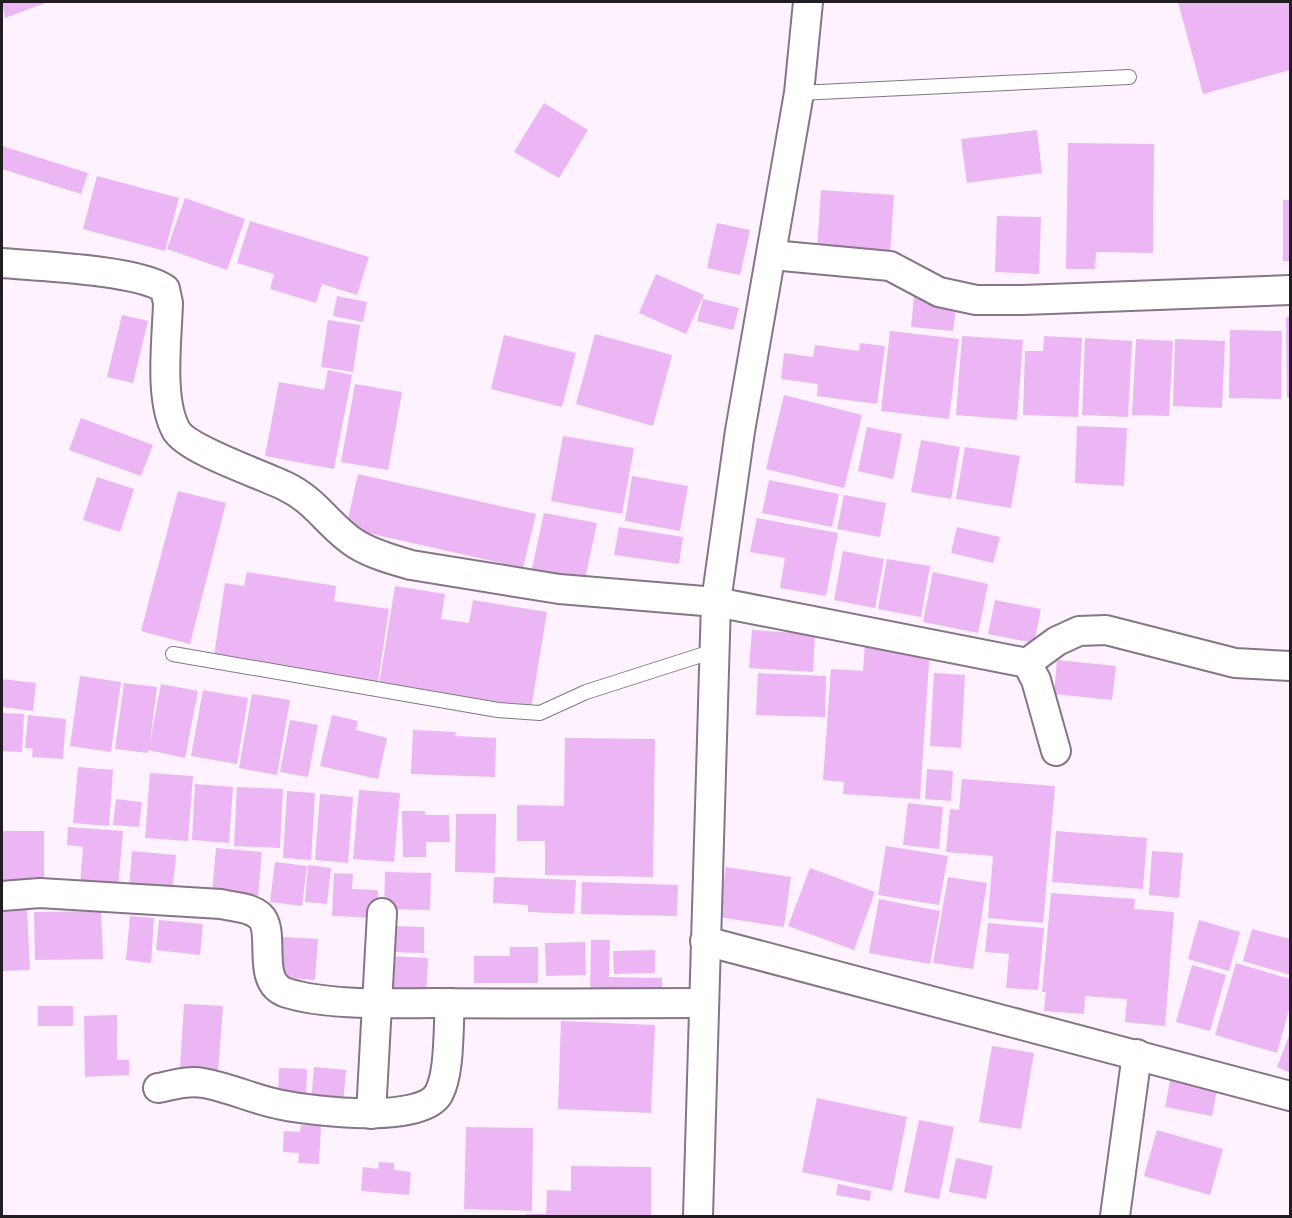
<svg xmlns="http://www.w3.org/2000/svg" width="1292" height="1218" font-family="Commissioner,sans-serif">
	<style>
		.building { fill: #ecb6f4 }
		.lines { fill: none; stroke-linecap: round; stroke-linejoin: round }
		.lane-casing { stroke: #857587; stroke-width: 16 }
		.street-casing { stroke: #857587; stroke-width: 32 }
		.lane { stroke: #fff; stroke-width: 14 }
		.street { stroke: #fff; stroke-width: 28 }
	</style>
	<rect width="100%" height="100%" fill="#fdf2fe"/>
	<g class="building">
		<path d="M2 2H48L5 18Z"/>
		<path d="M1178 2H1290V70L1203 94Z"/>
		<path d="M544 103 588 130 559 178 514 152Z"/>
		<path d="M1037 130 1042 173 967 183 961 139Z"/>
		<path d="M1068 143 1154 144 1153 253 1096 252 1095 269H1066Z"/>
		<path d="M2 146 88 173 81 194 2 169Z"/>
		<path d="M97 176 179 198 165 251 83 229Z"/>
		<path d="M821 190 894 195 890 255 817 250Z"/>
		<path d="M185 198 245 219 227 270 167 249Z"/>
		<rect x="1283" y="200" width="7" height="61"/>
		<path d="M997 216 1041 217 1039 274 995 272Z"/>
		<path d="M250 221 369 257 357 295 322 284 316 303 270 289 274 274 237 263Z"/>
		<path d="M717 223 750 230 740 275 707 268Z"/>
		<path d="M656 274 704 295 686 334 639 313Z"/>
		<path d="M337 296 367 302 363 322 333 316Z"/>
		<path d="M914 296 957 300 953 331 911 327Z"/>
		<path d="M703 299 739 308 733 330 697 321Z"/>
		<path d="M122 315 148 321 133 383 107 377Z"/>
		<path d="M1286 317H1290V398H1287Z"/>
		<path d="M328 320 360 325 353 372 321 367Z"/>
		<path d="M1230 330 1282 331 1281 399 1229 398Z"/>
		<path d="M890 331 959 339 949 419 881 411Z"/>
		<path d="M595 334 672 355 653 426 576 404Z"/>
		<path d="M504 335 576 353 562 407 491 389Z"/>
		<path d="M962 336 1023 340 1017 420 956 415Z"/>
		<path d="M1044 336 1082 338 1078 417 1023 415 1025 351H1043Z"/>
		<path d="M1085 338 1132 341 1128 417 1082 415Z"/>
		<path d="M1136 339 1173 341 1169 416 1132 415Z"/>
		<path d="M1175 339 1225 341 1222 408 1173 406Z"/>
		<path d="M860 343 885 346 877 404 817 396 818 384 781 379 784 353 813 357 815 345 859 351Z"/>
		<path d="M328 370 352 375 334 469 265 456 279 382 324 390Z"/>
		<path d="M355 384 402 392 388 470 341 462Z"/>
		<path d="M784 395 862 415 844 488 766 469Z"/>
		<path d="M81 418 153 445 141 476 69 450Z"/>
		<path d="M1077 426 1127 428 1124 486 1075 483Z"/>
		<path d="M867 427 902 434 893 479 858 471Z"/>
		<path d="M563 436 634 448 622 514 551 501Z"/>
		<path d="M921 440 960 447 951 499 911 492Z"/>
		<path d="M965 447 1020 456 1011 508 956 499Z"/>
		<path d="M358 474 536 514 523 568 346 528Z"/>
		<path d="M632 476 688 486 680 531 625 521Z"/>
		<path d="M97 477 134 489 120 532 83 520Z"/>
		<path d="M769 480 839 494 832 527 762 513Z"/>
		<path d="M178 491 226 503 190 644 141 631Z"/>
		<path d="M844 495 886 503 880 537 837 529Z"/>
		<path d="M544 513 597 523 584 584 531 573Z"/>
		<path d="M757 518 838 533 826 596 780 588 785 558 750 552Z"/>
		<path d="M619 527 683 537 679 564 614 555Z"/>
		<path d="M957 527 1000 537 993 563 951 553Z"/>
		<path d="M843 551 884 559 875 608 834 600Z"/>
		<path d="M887 559 930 566 921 617 878 609Z"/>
		<path d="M247 572 336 586 334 601 389 609 378 682 214 656 225 583 244 586Z"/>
		<path d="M933 572 988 584 978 633 923 622Z"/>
		<path d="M395 586 445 594 441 619 469 623 473 600 547 612 531 709 379 685Z"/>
		<path d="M995 600 1041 609 1034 643 988 634Z"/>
		<path d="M752 630 815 634 813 672 749 668Z"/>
		<path d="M865 642 930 647 920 799 843 794 844 782 823 780 831 669 863 671Z"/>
		<path d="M1057 660 1116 666 1112 700 1054 694Z"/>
		<path d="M758 673 826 676 825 717 756 715Z"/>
		<path d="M934 673 965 675 961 748 930 746Z"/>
		<path d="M80 676 121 682 111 752 70 746Z"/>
		<path d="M2 679 36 683 33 711 2 707Z"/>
		<path d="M124 683 157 687 150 742 161 684 198 691 185 758 148 750V753L115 749Z"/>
		<path d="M203 690 248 698 237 764 191 756Z"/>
		<path d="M252 694 290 700 277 775 239 768Z"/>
		<path d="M2 713 24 714 22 752 2 751Z"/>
		<path d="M28 715 66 719 63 759 32 757 33 749 25 748Z"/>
		<path d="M332 715 358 721 356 730 387 738 378 779 320 766Z"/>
		<path d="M290 720 318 725 308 777 280 772Z"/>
		<path d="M413 730 456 732 455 736 496 738 495 777 411 774Z"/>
		<path d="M565 738 655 739 653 877 545 875V841H517V805L564 806Z"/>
		<path d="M78 767 113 770 109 826 73 823Z"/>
		<path d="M927 769 953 771 951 801 925 799Z"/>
		<path d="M150 773 193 776 188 841 145 838Z"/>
		<path d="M962 779 1055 786 1043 923 988 918 993 856 946 852 950 809 959 810Z"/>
		<path d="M195 784 233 787 229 843 192 840Z"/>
		<path d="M237 787 283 789 280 848 234 846Z"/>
		<path d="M359 790 400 793 394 862 353 859Z"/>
		<path d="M287 791 315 793 311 860 283 858Z"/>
		<path d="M320 794 353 797 348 863 315 860Z"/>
		<path d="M116 799 142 802 139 827 113 825Z"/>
		<path d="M908 803 943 807 939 849 903 845Z"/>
		<path d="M402 811H425V815H449L450 842H426V857H403Z"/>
		<path d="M456 814H496L495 873 455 872Z"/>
		<path d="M68 827 123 831 118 889 80 886 83 847 67 845Z"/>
		<path d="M2 831H44V884L2 885Z"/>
		<path d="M1056 831 1147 838 1143 889 1052 882Z"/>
		<path d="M886 846 948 856 939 905 878 895Z"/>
		<path d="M216 848 262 852 258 897 212 893Z"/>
		<path d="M132 851 176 855 172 894 129 890Z"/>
		<path d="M1152 851 1183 853 1179 898 1149 895Z"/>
		<path d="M275 862 307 866 302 906 270 902Z"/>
		<path d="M308 865 331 868 327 904 305 902Z"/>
		<path d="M726 867 791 877 784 927 718 917Z"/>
		<path d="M810 868 875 892 854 950 788 926Z"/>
		<path d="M385 872 431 873 430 910 384 909Z"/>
		<path d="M334 873 353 874 352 889 378 890 377 918 332 916Z"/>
		<path d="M494 877 576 880 574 914 528 912V905L493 903Z"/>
		<path d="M948 877 987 883 973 969 933 963Z"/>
		<path d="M582 882 678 885 677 916 581 914Z"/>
		<path d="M1051 893 1135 899 1134 909 1174 912 1165 1026 1125 1022 1127 999 1085 996 1084 1014 1044 1011 1046 992H1042Z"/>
		<path d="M879 899 940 911 930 964 869 953Z"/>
		<path d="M27 910 30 970 2 971V911Z"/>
		<path d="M101 911 103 959 35 960 34 912Z"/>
		<path d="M130 916 154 918 151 963 126 960Z"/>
		<path d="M159 920 203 924 200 955 156 950Z"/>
		<path d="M1199 920 1240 932 1229 971 1188 959Z"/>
		<path d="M988 923 1044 928 1038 990 1006 988 1009 954 985 952Z"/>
		<path d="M392 926 424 927V953L391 952Z"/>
		<path d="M1252 929 1290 939V975L1243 961Z"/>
		<path d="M283 937 318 939 315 980 279 977Z"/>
		<path d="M591 940H610L609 977 662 978V999L590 998Z"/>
		<path d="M585 942 586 975 546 976 545 943Z"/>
		<path d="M510 947H538V983H474V956H510Z"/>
		<path d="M655 950V973L614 974 613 951Z"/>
		<path d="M388 956 428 958 426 996 387 994Z"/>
		<path d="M1236 963 1290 979V1006L1277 1053 1215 1035Z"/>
		<path d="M1192 965 1226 975 1210 1031 1176 1022Z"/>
		<path d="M184 1004 223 1006 218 1072 180 1069Z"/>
		<rect x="38" y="1006" width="35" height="20"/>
		<path d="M117 1015V1060H129V1075L85 1077 84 1016Z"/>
		<path d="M561 1021 655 1025 651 1113 558 1109Z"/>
		<path d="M1290 1033V1073L1277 1067Z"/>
		<path d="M992 1046 1034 1053 1021 1129 979 1122Z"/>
		<path d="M314 1067 346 1070 343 1105 311 1102Z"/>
		<path d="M279 1068 307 1069 306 1097 278 1096Z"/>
		<path d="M1171 1076 1218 1085 1212 1116 1165 1107Z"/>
		<path d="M817 1098 907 1117 892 1191 802 1172Z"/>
		<path d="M919 1120 954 1127 939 1199 904 1192Z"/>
		<path d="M301 1125 321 1126 319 1164 298 1163 299 1153 283 1152 284 1131 300 1132Z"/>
		<path d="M466 1127 533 1128 532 1211 464 1209Z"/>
		<path d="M1157 1130 1223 1149 1210 1195 1144 1176Z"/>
		<path d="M956 1158 993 1166 986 1199 949 1192Z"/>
		<path d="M379 1162 394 1163V1170L411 1172 409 1195 361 1191 363 1167 378 1169Z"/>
		<path d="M571 1166 651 1167V1216H525V1214H546L547 1190 571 1191Z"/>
		<path d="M838 1184 871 1191 870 1201 836 1195Z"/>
	</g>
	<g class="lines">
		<defs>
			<g id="lane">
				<path d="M799 93 1129 77"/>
				<path d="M173 654 498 710 540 713 586 692 714 651"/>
			</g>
			<g id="street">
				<path d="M772 255 890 266 939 292 976 300H1023L1290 290"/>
				<path d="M2 263C38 266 139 270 165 289L168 303C167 339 159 399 176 430 187 450 261 474 285 486 317 501 330 528 356 544 372 554 393 560 411 565L559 589 716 602 1027 663 1036 680 1056 751"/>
				<path d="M1027 663 1057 641 1079 631 1106 630 1235 663 1290 666"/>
				<path d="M2 896 40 893 221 904C233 907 250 907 260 916 277 932 254 983 287 993 329 1006 392 1003 436 1003 526 1004 615 1003 704 1003"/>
				<path d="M705 941 1290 1096"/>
				<path d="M158 1088C173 1085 188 1080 203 1083 228 1087 255 1100 282 1105 312 1111 423 1125 439 1093 450 1072 448 1028 450 1003"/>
				<path d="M371 1114 382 913"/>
				<path d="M698 1216 716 602 740 431 799 93 808 2"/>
				<path d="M1115 1216 1137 1054"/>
			</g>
		</defs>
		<use href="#lane" class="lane-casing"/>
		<use href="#street" class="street-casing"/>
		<use href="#lane" class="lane"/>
		<use href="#street" class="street"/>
	</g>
	<rect width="1292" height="1218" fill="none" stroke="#221c23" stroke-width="6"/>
</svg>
